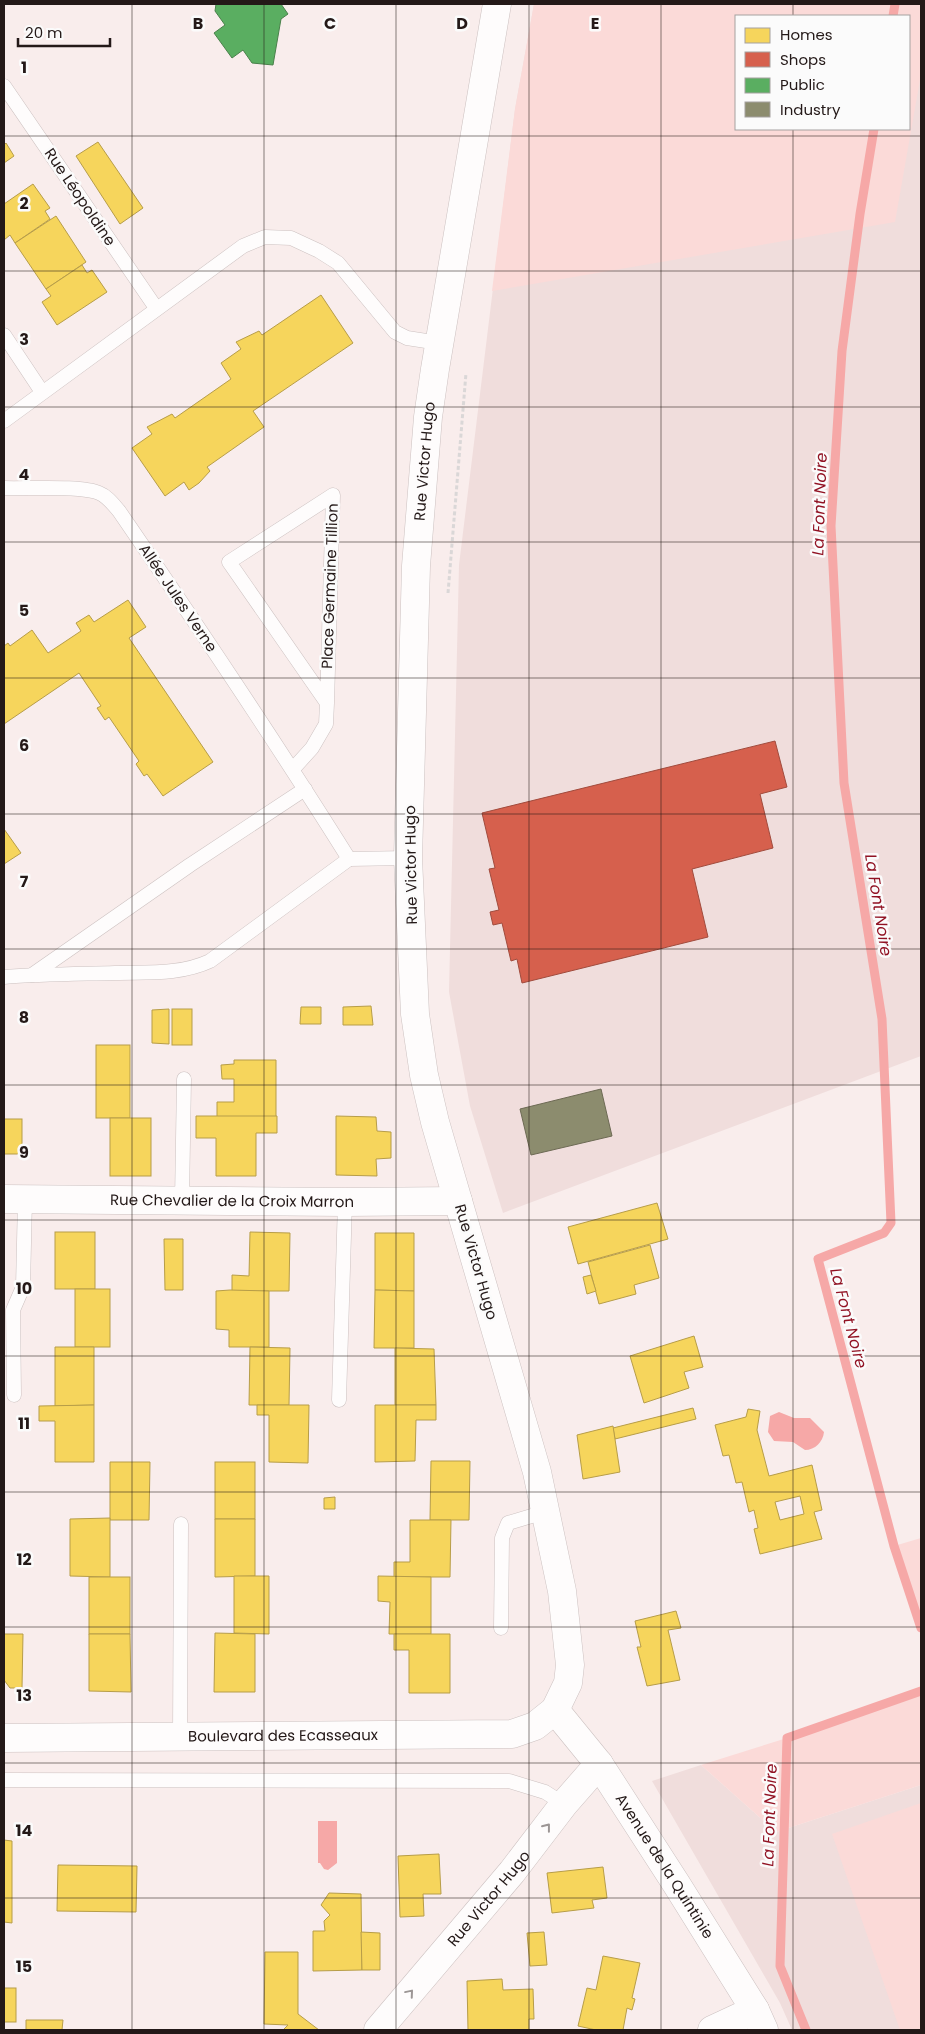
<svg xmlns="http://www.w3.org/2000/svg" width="925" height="2034" font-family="Poppins,sans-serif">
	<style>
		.built { fill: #f0dddc; fill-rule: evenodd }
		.green { fill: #fbdad8; fill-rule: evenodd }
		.water { fill: #f6a8a7 }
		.homes { fill: #f6d55c; stroke: #b79d48; fill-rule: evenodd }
		.shops { fill: #d6604d; stroke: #a14b3d }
		.public { fill: #5aae61; stroke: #4a814b }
		.industry { fill: #8c8c6e; stroke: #6d6a54 }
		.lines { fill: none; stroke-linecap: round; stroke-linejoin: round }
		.stream { stroke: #f6a8a7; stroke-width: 9 }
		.service-casing { stroke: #ccc1c0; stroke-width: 15 }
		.minor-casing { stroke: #ccc1c0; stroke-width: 29 }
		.tertiary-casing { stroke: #ccc1c0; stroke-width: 29 }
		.path { stroke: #dad7d7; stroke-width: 3; stroke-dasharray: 4 2.5; stroke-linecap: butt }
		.service { stroke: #fefcfc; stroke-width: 14 }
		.minor { stroke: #fefcfc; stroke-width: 28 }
		.tertiary { stroke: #fefcfc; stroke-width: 28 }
		.oneway { stroke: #9c9695 }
		.grid { fill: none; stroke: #241918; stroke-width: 1; stroke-opacity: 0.55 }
		.labels { text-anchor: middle; stroke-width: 5; stroke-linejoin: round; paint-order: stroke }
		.street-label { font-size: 15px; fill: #241918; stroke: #fbfbfb }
		.water-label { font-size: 16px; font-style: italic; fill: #911223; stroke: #fbfbfb }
		.grid-label { font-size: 16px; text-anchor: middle; font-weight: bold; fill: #241918; stroke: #fbfbfb; stroke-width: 5; stroke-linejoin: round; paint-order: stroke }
	</style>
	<rect width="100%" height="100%" fill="#f9edec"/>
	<g class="built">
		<path d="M534 4H921V1056L503 1213 470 1106 449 992 459 565 515 109ZM736 16H909V129H736Z"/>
		<path d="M701 1765 776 1832 921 1785V2030H792L780 2003 652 1781Z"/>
	</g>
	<g class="green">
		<path d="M534 4H921V74L895 222 492 291 515 109ZM736 16H909V129H736Z"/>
		<path d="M921 1538V1628L894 1546Z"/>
		<path d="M921 1691V1785L776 1832 701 1765 787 1738Z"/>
		<path d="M921 1803V2030H900L832 1834Z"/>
	</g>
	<g class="water">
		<path d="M779 1412 794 1418H810L824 1432C823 1442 815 1450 805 1450L793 1442 774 1441 768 1432 770 1416Z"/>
		<path d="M318 1821H337V1863L328 1870 324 1869 320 1863H318Z"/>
	</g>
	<g class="homes">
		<path d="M98 142 143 208 120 224 76 156Z"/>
		<path d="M6 143 14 156 4 163V145Z"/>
		<path d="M33 184 50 208 45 211 50 219 15 243 10 235 4 240V204Z"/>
		<path d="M56 216 86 262 46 289 15 243Z"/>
		<path d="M82 265 87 273 92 270 107 292 57 325 42 302 51 296 46 289Z"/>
		<path d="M321 295 353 343 253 411 264 427 207 467 210 471 199 483 189 490 184 482 165 496 132 448 152 434 147 427 172 414 175 418 231 379 221 363 241 349 236 342 259 331 262 335Z"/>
		<path d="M128 600 146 627 129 638 213 762 163 796 147 774 144 776 136 764 139 761 109 717 105 720 97 708 101 706 79 673 4 724V646L8 643 10 646 32 630 48 653 81 631 76 623 89 615 94 622Z"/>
		<path d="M4 829 21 853 4 864Z"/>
		<path d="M371 1006 373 1025H343V1007Z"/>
		<path d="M301 1007H321V1024H300Z"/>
		<path d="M169 1009V1044L152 1043V1010Z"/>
		<rect x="172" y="1009" width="20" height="36"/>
		<rect x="96" y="1045" width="34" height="73"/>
		<path d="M234 1060H276V1117H217V1102H234V1079H222L221 1065 234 1064Z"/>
		<path d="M196 1116H277V1133H256V1176H216V1138H196Z"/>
		<path d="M336 1116 376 1117 377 1131 391 1132V1158L376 1159 377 1176 336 1175Z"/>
		<rect x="110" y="1118" width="41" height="58"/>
		<rect x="4" y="1119" width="18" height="35"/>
		<path d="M657 1203 668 1239 578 1264 568 1227Z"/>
		<rect x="55" y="1232" width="40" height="57"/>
		<path d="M250 1232 290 1233 289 1291H232V1275L249 1276Z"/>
		<path d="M375 1233H414V1291L375 1290Z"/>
		<path d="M164 1239H183V1290H165Z"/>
		<path d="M650 1245 659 1278 634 1285 636 1294 599 1304 588 1262Z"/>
		<path d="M591 1275 596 1291 587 1294 583 1277Z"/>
		<rect x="75" y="1289" width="35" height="58"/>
		<path d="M230 1290 269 1291V1347H229V1330L216 1329V1291Z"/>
		<path d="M375 1290 414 1291V1348H374Z"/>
		<path d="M694 1336 703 1367 684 1372 689 1388 644 1403 630 1356Z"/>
		<path d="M55 1347H94V1405L55 1406Z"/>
		<path d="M250 1347 290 1348 289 1405H249Z"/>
		<path d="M395 1348 434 1349 436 1405H395Z"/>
		<path d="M94 1405V1462H55V1421H39V1406Z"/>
		<path d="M257 1405H309L308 1463 269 1462V1415H257Z"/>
		<path d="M375 1405H436V1420H416L415 1461 375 1462Z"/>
		<path d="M693 1408 696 1419 615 1439 613 1428Z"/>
		<path d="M748 1409 760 1411 757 1430 769 1476 812 1465 822 1510 814 1512 822 1539 760 1554 754 1529 758 1528 754 1510 749 1512 742 1482 736 1483 729 1455 723 1456 715 1425 746 1417ZM800 1496 804 1514 780 1520 775 1502Z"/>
		<path d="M613 1426 620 1472 583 1479 577 1435Z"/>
		<path d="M431 1461H470L469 1520H430Z"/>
		<path d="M110 1462H150L149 1520H110Z"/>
		<rect x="215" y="1462" width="40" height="57"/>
		<path d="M335 1497V1509H324V1498Z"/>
		<path d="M110 1518V1577L70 1576V1519Z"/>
		<path d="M215 1519H255V1576L215 1577Z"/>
		<path d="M410 1520H451L450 1577H394V1562H410Z"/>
		<path d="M234 1576H269V1634L234 1633Z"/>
		<path d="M378 1576 431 1577V1634H389L390 1602 378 1601Z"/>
		<rect x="89" y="1577" width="41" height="57"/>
		<path d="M676 1611 681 1628 668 1630 680 1680 647 1686 637 1647H641L635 1621Z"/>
		<path d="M215 1633 255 1634V1692H214Z"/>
		<path d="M4 1634H23L22 1688H10L4 1680Z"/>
		<path d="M89 1634H130L131 1692 89 1691Z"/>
		<path d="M394 1634H450V1693H409V1650H394Z"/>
		<path d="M4 1840 12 1841V1923L4 1922Z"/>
		<path d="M439 1854 441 1894H423L424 1916 400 1917 398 1856Z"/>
		<path d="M58 1865 137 1866 136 1912 57 1911Z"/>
		<path d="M603 1867 607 1898 592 1900 594 1908 552 1913 547 1873Z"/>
		<path d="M329 1893 361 1894 362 1970 313 1971V1931H325L324 1921 330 1915 321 1905Z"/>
		<path d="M361 1932 380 1933V1970H362Z"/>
		<path d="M544 1932 547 1965 530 1966 527 1933Z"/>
		<path d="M265 1952H298V2014L319 2030H283L288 2025 264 2024Z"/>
		<path d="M603 1956 640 1963 632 1998 635 1999 632 2010 627 2008 623 2030H596L578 2026 587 1988 596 1990Z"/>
		<path d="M502 1979 503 1990 533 1989 534 2019H529V2030H468L467 1981Z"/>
		<rect x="4" y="1988" width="12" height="34"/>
		<path d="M26 2020H63L62 2030H26Z"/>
	</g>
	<path class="shops" d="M775 741 787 787 760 794 773 848 692 869 708 937 522 983 517 959 511 961 502 923 493 925 490 912 499 910 489 869 495 868 482 813Z"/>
	<path class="public" d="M216 4H281L288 14 281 19 273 65 252 63 243 50 232 58 214 33 225 25 215 11Z"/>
	<path class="industry" d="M601 1089 612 1136 531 1155 520 1109Z"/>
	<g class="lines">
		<g class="stream">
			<path d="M893 16 895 4"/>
			<path d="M874 129 860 214 842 351 831 526 844 783 882 1019 891 1223 884 1233 818 1259 894 1546 921 1628"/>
			<path d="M806 2030 780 1966 787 1738 921 1691"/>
		</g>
		<defs>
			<g id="service">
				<path d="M4 86 156 308"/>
				<path d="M4 335 42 392"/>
				<path d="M4 421 243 246 265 237 291 238 319 251 338 263 395 332 407 338 439 343"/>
				<path d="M4 488C25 489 82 485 99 493 107 496 113 504 119 511 198 626 275 741 349 859"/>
				<path d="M293 769 312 748 326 724 327 703 333 495 229 562 327 703"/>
				<path d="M349 859 408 858"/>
				<path d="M32 975 190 865 305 789"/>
				<path d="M4 977C41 974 78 974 115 973 147 972 180 975 210 961L349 859"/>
				<path d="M182 1200 184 1079"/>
				<path d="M14 1395 13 1310 23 1287 25 1199"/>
				<path d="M339 1400 345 1202"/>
				<path d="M501 1628 502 1538 508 1523 545 1512"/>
				<path d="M180 1737 181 1524"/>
				<path d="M4 1780 509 1781 545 1792 564 1804"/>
			</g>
			<g id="minor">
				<path id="s1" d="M4 1199 345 1202 458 1201"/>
				<path id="s2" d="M555 1710 599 1764 677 1885 755 2010 764 2030"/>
				<path id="s3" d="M378 2030 512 1872 564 1804 599 1764"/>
				<path d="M712 2030 755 2010"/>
			</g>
			<g id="tertiary">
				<path id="s4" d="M4 1738 512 1734 535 1726 555 1710 568 1683 570 1665 562 1591 537 1472 435 1122 424 1075 415 1014 408 858 416 566 428 417 435 369 497 4"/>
			</g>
		</defs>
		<use href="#service" class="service-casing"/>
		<use href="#minor" class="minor-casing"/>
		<use href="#tertiary" class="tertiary-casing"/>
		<path class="path" d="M448 593 466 373"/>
		<use href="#service" class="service"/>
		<use href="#minor" class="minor"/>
		<use href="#tertiary" class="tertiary"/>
	</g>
	<defs><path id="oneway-chevron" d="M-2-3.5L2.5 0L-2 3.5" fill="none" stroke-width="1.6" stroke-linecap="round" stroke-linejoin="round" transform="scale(1.25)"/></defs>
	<g class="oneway">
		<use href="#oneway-chevron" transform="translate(547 1827) rotate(-52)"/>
		<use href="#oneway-chevron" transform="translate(410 1993) rotate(-50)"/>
	</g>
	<path class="grid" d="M132 4V2030M264 4V2030M396 4V2030M529 4V2030M661 4V2030M793 4V16M793 129V2030M4 136H921M4 271H921M4 407H921M4 542H921M4 678H921M4 814H921M4 949H921M4 1085H921M4 1220H921M4 1356H921M4 1492H921M4 1627H921M4 1763H921M4 1898H921"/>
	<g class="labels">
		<g class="street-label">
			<text transform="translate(80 197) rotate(56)" y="5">Rue Léopoldine</text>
			<text dy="5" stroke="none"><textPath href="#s4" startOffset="1830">Rue Victor Hugo</textPath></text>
			<text transform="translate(330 586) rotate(-88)" y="5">Place Germaine Tillion</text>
			<text transform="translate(178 598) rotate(56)" y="5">Allée Jules Verne</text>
			<text transform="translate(411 865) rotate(-91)" y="5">Rue Victor Hugo</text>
			<text dy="5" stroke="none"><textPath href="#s1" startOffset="228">Rue Chevalier de la Croix Marron</textPath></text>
			<text transform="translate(476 1262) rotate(74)" y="5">Rue Victor Hugo</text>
			<text dy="5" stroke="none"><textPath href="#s4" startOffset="279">Boulevard des Ecasseaux</textPath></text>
			<text dy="5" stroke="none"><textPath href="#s2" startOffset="191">Avenue de la Quintinie</textPath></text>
			<text dy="5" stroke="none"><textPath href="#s3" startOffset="172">Rue Victor Hugo</textPath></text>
		</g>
		<g class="water-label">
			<text transform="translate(819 504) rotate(-88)" y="6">La Font Noire</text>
			<text transform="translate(879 905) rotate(81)" y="6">La Font Noire</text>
			<text transform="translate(849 1318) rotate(75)" y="6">La Font Noire</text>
			<text transform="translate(769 1815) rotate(-88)" y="6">La Font Noire</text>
		</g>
	</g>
	<g class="grid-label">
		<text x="198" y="29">B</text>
		<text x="330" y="29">C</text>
		<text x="462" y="29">D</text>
		<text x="595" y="29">E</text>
		<text x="24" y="73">1</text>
		<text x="24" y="209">2</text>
		<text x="24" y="345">3</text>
		<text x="24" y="480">4</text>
		<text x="24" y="616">5</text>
		<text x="24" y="751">6</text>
		<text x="24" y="887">7</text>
		<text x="24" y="1023">8</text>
		<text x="24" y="1158">9</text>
		<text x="24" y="1294">10</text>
		<text x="24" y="1429">11</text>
		<text x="24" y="1565">12</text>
		<text x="24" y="1701">13</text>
		<text x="24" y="1836">14</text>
		<text x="24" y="1972">15</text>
	</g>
	<rect width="925" height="2034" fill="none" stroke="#241918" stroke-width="10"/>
	<rect x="735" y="15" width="175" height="115" fill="#fbfbfb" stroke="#a5a1a0"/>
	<rect x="745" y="28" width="25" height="15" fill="#f6d55c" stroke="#a5a1a0"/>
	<text x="780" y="40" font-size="15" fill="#241918">Homes</text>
	<rect x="745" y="52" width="25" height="15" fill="#d6604d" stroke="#a5a1a0"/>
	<text x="780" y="65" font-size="15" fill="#241918">Shops</text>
	<rect x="745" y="78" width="25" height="15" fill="#5aae61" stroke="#a5a1a0"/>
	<text x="780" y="90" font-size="15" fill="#241918">Public</text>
	<rect x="745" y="102" width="25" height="15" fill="#8c8c6e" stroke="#a5a1a0"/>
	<text x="780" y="115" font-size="15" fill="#241918">Industry</text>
	<path d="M18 38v8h92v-8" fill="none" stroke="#241918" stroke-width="2.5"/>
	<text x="25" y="38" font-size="15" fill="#241918" stroke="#fbfbfb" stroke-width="4" paint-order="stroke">20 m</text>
</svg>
